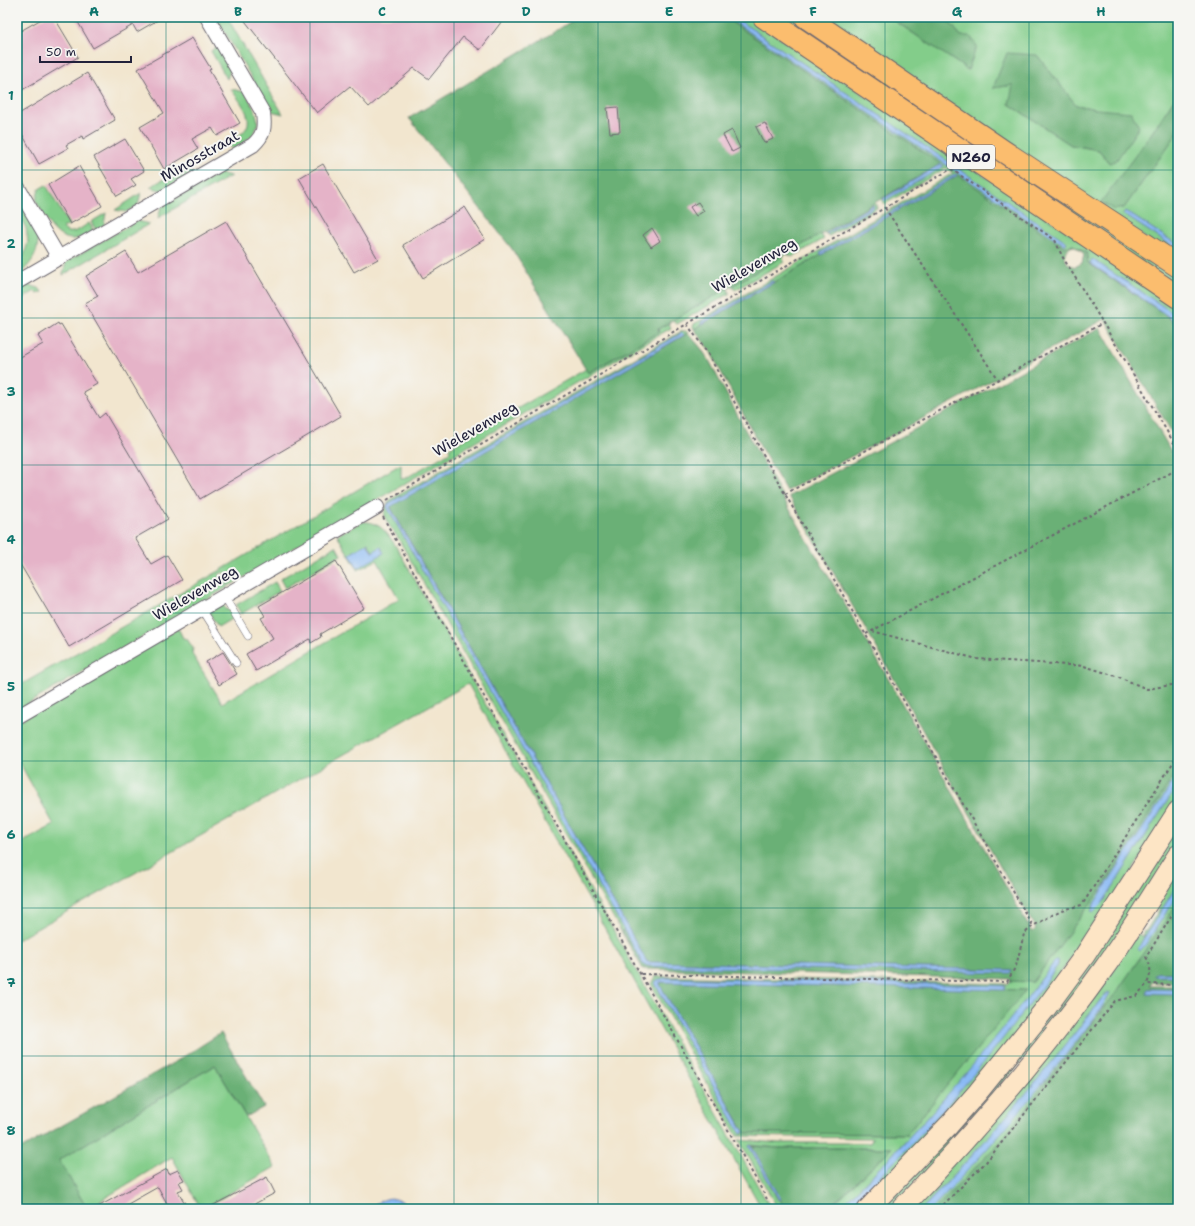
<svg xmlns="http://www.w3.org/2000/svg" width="1195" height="1226" font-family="'Shantell Sans',sans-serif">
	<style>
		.green { fill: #83cd8a; stroke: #527862; fill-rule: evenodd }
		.forest { fill: #6ab076; stroke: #466958; fill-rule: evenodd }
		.water { fill: #8abaf5; stroke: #566e98 }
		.building { fill: #e5b3c8 }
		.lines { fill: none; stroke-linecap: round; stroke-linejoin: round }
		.service-casing { stroke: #6b676f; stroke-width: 8 }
		.minor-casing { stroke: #6b676f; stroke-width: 16 }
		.secondary-casing { stroke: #6b676f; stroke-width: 22 }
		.primary-casing { stroke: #6b676f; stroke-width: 24 }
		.path { stroke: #6b676f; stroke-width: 2; stroke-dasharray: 3 3; stroke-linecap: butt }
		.service { stroke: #fff; stroke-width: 7 }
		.minor { stroke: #fff; stroke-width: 14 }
		.secondary { stroke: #fde5c5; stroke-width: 20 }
		.primary { stroke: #fbbd6e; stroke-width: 22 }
		.grid { fill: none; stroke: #0f766e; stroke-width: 1; stroke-opacity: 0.55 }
		.labels { text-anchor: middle; stroke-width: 4; stroke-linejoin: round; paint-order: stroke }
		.shield { fill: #f6f6f2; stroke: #626272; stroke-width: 1 }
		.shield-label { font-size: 14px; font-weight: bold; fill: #22223b }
		.street-label { font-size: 15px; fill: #22223b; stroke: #f6f6f2 }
		.neatline { fill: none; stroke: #0f766e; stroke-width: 1.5 }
		.grid-label { font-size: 13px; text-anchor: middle; font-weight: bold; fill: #0f766e }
	</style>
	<rect width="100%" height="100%" fill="#f6f6f2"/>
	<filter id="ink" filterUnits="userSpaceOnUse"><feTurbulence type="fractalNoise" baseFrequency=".025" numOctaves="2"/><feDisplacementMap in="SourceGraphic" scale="8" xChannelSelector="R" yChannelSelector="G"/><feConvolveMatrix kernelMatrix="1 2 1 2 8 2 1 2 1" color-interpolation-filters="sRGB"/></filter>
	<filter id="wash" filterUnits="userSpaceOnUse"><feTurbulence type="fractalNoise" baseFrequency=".012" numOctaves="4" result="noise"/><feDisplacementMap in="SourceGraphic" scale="16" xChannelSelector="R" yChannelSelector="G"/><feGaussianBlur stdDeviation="0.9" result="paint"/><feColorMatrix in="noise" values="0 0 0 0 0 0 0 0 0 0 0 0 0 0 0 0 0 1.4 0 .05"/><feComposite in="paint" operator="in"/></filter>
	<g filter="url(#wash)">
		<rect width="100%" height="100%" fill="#f2e6cf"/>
		<g class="green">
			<path d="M216 17H227L283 114 271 111Z"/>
			<path d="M724 17H727L1065 245 1066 242 734 17H749L1178 306V318L1167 309 1090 263 1178 323V325L1164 314 1088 263 1086 253 1073 245 1064 248 956 174 820 253 821 255 774 282 772 281 702 322V324L694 329 693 326 694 324 953 173 946 168 885 204 880 199 941 164ZM941 164 944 166 883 199Z"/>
			<path d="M773 17H791L982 147 1178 276V290Z"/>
			<path d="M817 17H889L968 70 961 36 945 17H1178V93L1151 134 1124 208 1178 132V245L1125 211 1123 214 1178 250V260ZM1037 55 1076 105 1096 109 1109 163 1099 150 1071 145 1009 104 1014 85 993 88Z"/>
			<path d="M218 46 231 68 227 79 211 51Z"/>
			<path d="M231 89 245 92C262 121 265 130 234 149L223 144C230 141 237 138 242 133 258 120 239 101 231 89Z"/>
			<path d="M193 162 190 175 163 191 150 187Z"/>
			<path d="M219 173 231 176 158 218 161 207Z"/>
			<path d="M46 185 69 225 63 228C70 238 81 228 89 223L94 231C89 233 84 237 80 238 56 245 45 217 36 201L39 189Z"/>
			<path d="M141 193 138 205 126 212 115 210Z"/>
			<path d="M17 194 38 236C39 254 31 265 17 276V264L24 255 28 242 26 228 17 212Z"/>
			<path d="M875 202 877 208 829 236 823 232Z"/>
			<path d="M106 213 104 225 96 230 91 222Z"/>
			<path d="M137 221 149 224 63 275 66 262Z"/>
			<path d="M821 234 824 239 792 257 787 254Z"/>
			<path d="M783 256 784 262 735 290 732 286Z"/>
			<path d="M27 285 39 288 42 292 37 294 35 291 17 302V291Z"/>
			<path d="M728 288 729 294 677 324 672 321Z"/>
			<path d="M669 323 671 328 229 586 225 578 227 577 224 572 218 575 221 580 224 579 228 587 17 710V687L221 570 401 464V479L406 478 448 453 450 451 449 448 586 369 589 373 659 332 658 329Z"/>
			<path d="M682 331H686L688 333 684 335 682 333 388 504 387 507 624 930 621 931 398 538C390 525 377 515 390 500Z"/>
			<path d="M362 522C382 520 390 538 400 553L771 1209H762L468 684 17 940V845L54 825 17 758V722L178 628 183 638 187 639 193 648 192 654 221 701 222 703 234 696 399 599 377 560 358 570 337 535ZM367 543H368L373 552 381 548 358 568 350 554Z"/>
			<path d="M336 546 341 555 285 588 280 579Z"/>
			<path d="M275 582 280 591 241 614 236 605Z"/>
			<path d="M222 603 226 610 228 609 233 618 218 627 208 611Z"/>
			<path d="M1178 769V774L1095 902 1092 908 1093 913 1102 904 1178 784V798L1121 889 1007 1046 878 1190 858 1209H846C876 1181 904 1152 931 1121 976 1071 1019 1020 1058 965V961C1035 990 1012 1020 988 1049 941 1105 890 1158 838 1209H828L892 1148H778L751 1145 749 1146 778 1200 780 1199 785 1209H778L739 1140 779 1143H870L873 1138 737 1136 651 984 655 976 1008 984 1010 981 1033 982 1104 885ZM666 978 1006 986 1004 990H1025L907 1134 743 1133 741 1134 655 984 657 980Z"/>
			<path d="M1178 825V842L1132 916 1068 1007 910 1190 891 1209H878Z"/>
			<path d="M1178 869V884L1142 941 1146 944 1178 894V902L1118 990 1001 1141 935 1209H931C980 1157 1027 1104 1071 1047 1083 1032 1103 1010 1110 992L1102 998 1046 1072 1003 1122 922 1209H911L1139 933 1140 936 1144 935 1143 932 1146 931 1159 910 1158 901Z"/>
			<path d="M215 1065 275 1167 203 1209H201L172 1157 87 1209 59 1160Z"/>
		</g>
		<g class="forest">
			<path d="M577 17H724L941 164 658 329 659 332 588 373 512 249 409 118 559 29Z"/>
			<path d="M889 17H922L923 18 926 17H945L961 36H970L977 46 968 70Z"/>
			<path d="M1007 53 1037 55 1076 105 1096 109 1131 112 1139 127 1116 161 1109 163 1099 150 1071 145 1009 104 1013 85 993 88Z"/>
			<path d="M1178 93V132L1124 208 1114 210 1101 202 1151 134Z"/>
			<path d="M958 175 1064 247 1073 245 1087 253 1088 263 1164 314 1178 325V443L1105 319 894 434 786 491 761 448 710 351 694 329ZM1074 246 1081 251 1084 255 1082 263 1075 267 1068 264 1065 258C1065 252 1068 247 1074 246Z"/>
			<path d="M1100 328 1178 463V769L1104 885 1033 982 1010 981 1011 979 643 969 621 931 624 930 643 964 648 966 886 970H1011L647 962 390 506 688 333 701 348 710 362 743 426 790 510 882 668 1032 932 1036 929 948 776 879 652 789 496 897 439Z"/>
			<path d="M1178 902V973H1157L1155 976H1178V983L1152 982 1150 986H1178V990L1148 989 1146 993 1178 994V1209H935L1001 1141 1118 990Z"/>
			<path d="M660 982 1026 990 907 1134 743 1133 744 1131 660 985Z"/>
			<path d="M221 1033 264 1107 246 1117 215 1065 59 1160 85 1205 77 1209H17V1151L180 1059Z"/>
			<path d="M752 1146 778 1148H892L828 1209H785Z"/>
		</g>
		<g class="water">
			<path d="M727 17H734L1067 242 1065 245Z"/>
			<path d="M941 164 944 166 884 201 883 199Z"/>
			<path d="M956 174 958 175 821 255 820 253Z"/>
			<path d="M873 205 874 207 827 234 826 233Z"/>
			<path d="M1125 211 1178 245V250L1123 214Z"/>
			<path d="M1092 259 1167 309 1178 318V323L1090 263Z"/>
			<path d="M772 281 774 282 702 324 701 322Z"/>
			<path d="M682 333 684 335 390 507 647 962 1012 970 1010 973 648 966 643 964 387 507 388 504Z"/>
			<path d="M367 543 372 552 381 547 384 553 358 568 350 554Z"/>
			<path d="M1178 774V784L1102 904 1093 913 1091 912 1095 902Z"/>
			<path d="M1178 884V894L1146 944 1140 951 1138 949 1142 941Z"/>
			<path d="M1057 960 1058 961V965C997 1051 924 1137 846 1209H838C918 1133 989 1050 1055 961Z"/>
			<path d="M1156 973H1178V976H1154Z"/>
			<path d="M666 978 1006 986 1004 990 660 982V985L744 1132 741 1134 655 983 657 980Z"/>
			<path d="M1148 989 1178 990V994L1146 993Z"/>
			<path d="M1109 992 1110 993C1099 1015 1079 1037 1064 1057 1022 1110 978 1161 931 1209H922C987 1142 1046 1072 1102 998Z"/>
			<path d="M751 1145 781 1199 779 1200 749 1146Z"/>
			<path d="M390 1198 402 1201 407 1209H370C376 1202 382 1200 390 1198Z"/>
		</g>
		<g id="blocks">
			<g class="building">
				<path d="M45 17H54L78 57 17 93V33Z"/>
				<path d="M75 17H163L137 32 133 25 93 48Z"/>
				<path d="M242 17H505L480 50 463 37 429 79 414 68 369 107 350 86 317 113Z"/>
				<path d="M192 38 211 69 209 70 240 123 217 136 212 128 192 139 198 149 164 169 140 127 164 113 138 69Z"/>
				<path d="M87 73 115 120 83 139 82 136 66 145 68 148 39 164 17 125V115Z"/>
				<path d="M618 107 620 132 610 133 607 108Z"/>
				<path d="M765 123 773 139 764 143 756 127Z"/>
				<path d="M732 130 740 148 732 152 723 135Z"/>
				<path d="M125 139 144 171 131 179 136 185 117 196 94 157Z"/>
				<path d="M323 164 378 259 354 272 299 178Z"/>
				<path d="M79 166 102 206 70 224 48 185Z"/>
				<path d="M698 202 704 211 696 216 690 207Z"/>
				<path d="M465 207 485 239 423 278 403 245Z"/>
				<path d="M226 221 341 416 200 499 85 303 98 296 86 276 126 252 138 272Z"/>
				<path d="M652 228 660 241 651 247 643 235Z"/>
				<path d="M58 323 59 325 61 324 97 384 83 392 99 418 105 413 168 519 135 538 151 564 167 555 182 580 69 647 17 559V359L43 344 38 336Z"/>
				<path d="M336 561 364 608 320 634 321 637 311 643 310 639 256 671 246 654 273 638 261 618 265 616 259 606Z"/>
				<path d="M223 652 237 674 219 685 206 662Z"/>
				<path d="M167 1169 169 1174 178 1170 184 1180 179 1182 183 1189 178 1191 188 1209H170L158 1187 119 1209H94Z"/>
				<path d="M267 1177 275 1193 245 1209H206Z"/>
			</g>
		</g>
	</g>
	<g filter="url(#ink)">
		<use href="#blocks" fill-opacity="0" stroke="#6b676f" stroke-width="1"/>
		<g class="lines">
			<defs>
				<g id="service">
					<path d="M224 596 248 636"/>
					<path d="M202 609 236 663"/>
				</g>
				<g id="minor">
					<path d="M17 186 59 258"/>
					<path d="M17 282 253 145C264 135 265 128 263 113L207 17"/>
					<path d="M17 717 377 507"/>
				</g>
				<g id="secondary">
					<path d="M868 1209 949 1125 978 1092 1046 1008 1085 955 1178 811"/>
					<path d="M901 1209C973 1134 1041 1056 1102 971 1129 934 1153 894 1178 855"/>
				</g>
				<g id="primary">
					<path d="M764 17 1178 297"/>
					<path d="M806 17 1003 151 1178 266"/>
				</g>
			</defs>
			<use href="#service" class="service-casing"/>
			<use href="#minor" class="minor-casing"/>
			<use href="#secondary" class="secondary-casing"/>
			<use href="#primary" class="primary-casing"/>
			<g class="path">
				<path d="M885 208 998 380"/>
				<path d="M687 324 708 354 785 494 1033 926"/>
				<path d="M785 494 1103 323 1178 450"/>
				<path d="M387 500 951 169 1055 240 1062 256 1103 323"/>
				<path d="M383 517 767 1199"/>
				<path d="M872 631 977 659 1084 666 1119 677 1147 689 1178 684"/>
				<path d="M866 634 1178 469"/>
				<path d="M1178 906 1146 957C1152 967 1151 974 1147 984L1178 985"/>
				<path d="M641 974 1007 982 1016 966 1024 934 1033 926 1061 910 1082 905 1178 755"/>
				<path d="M939 1209 986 1162 1115 1001 1136 996 1147 984"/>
			</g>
			<use href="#service" class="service"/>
			<use href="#minor" class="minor"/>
			<use href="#secondary" class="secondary"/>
			<use href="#primary" class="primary"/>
		</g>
	</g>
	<path class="grid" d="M166 17V1209M310 17V1209M454 17V1209M598 17V1209M741 17V1209M885 17V1209M1029 17V1209M17 170H1178M17 318H1178M17 465H1178M17 613H1178M17 761H1178M17 908H1178M17 1056H1178"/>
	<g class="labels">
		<rect class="shield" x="947" y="145" width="48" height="24" rx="3"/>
		<g class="shield-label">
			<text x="971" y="162">N260</text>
		</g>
		<g class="street-label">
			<text transform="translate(200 156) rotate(-30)" y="5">Minosstraat</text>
			<text transform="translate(754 265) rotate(-30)" y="5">Wielevenweg</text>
			<text transform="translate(475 429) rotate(-30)" y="5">Wielevenweg</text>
			<text transform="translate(195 593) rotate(-30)" y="5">Wielevenweg</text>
		</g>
	</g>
	<rect width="1195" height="1226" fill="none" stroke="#f6f6f2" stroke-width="44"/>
	<path d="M40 56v6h91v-6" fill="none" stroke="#22223b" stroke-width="2"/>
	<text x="46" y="56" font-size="12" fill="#22223b" stroke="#f6f6f2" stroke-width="3" paint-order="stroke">50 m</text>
	<rect x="22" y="22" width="1151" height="1182" class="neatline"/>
	<g class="grid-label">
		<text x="94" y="16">A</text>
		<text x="238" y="16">B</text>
		<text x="382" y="16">C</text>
		<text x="526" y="16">D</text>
		<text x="669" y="16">E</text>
		<text x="813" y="16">F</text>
		<text x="957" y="16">G</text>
		<text x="1101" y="16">H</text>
		<text x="11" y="100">1</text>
		<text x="11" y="248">2</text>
		<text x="11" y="396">3</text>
		<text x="11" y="544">4</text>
		<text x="11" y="691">5</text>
		<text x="11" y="839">6</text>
		<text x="11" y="987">7</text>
		<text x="11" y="1135">8</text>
	</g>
</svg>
